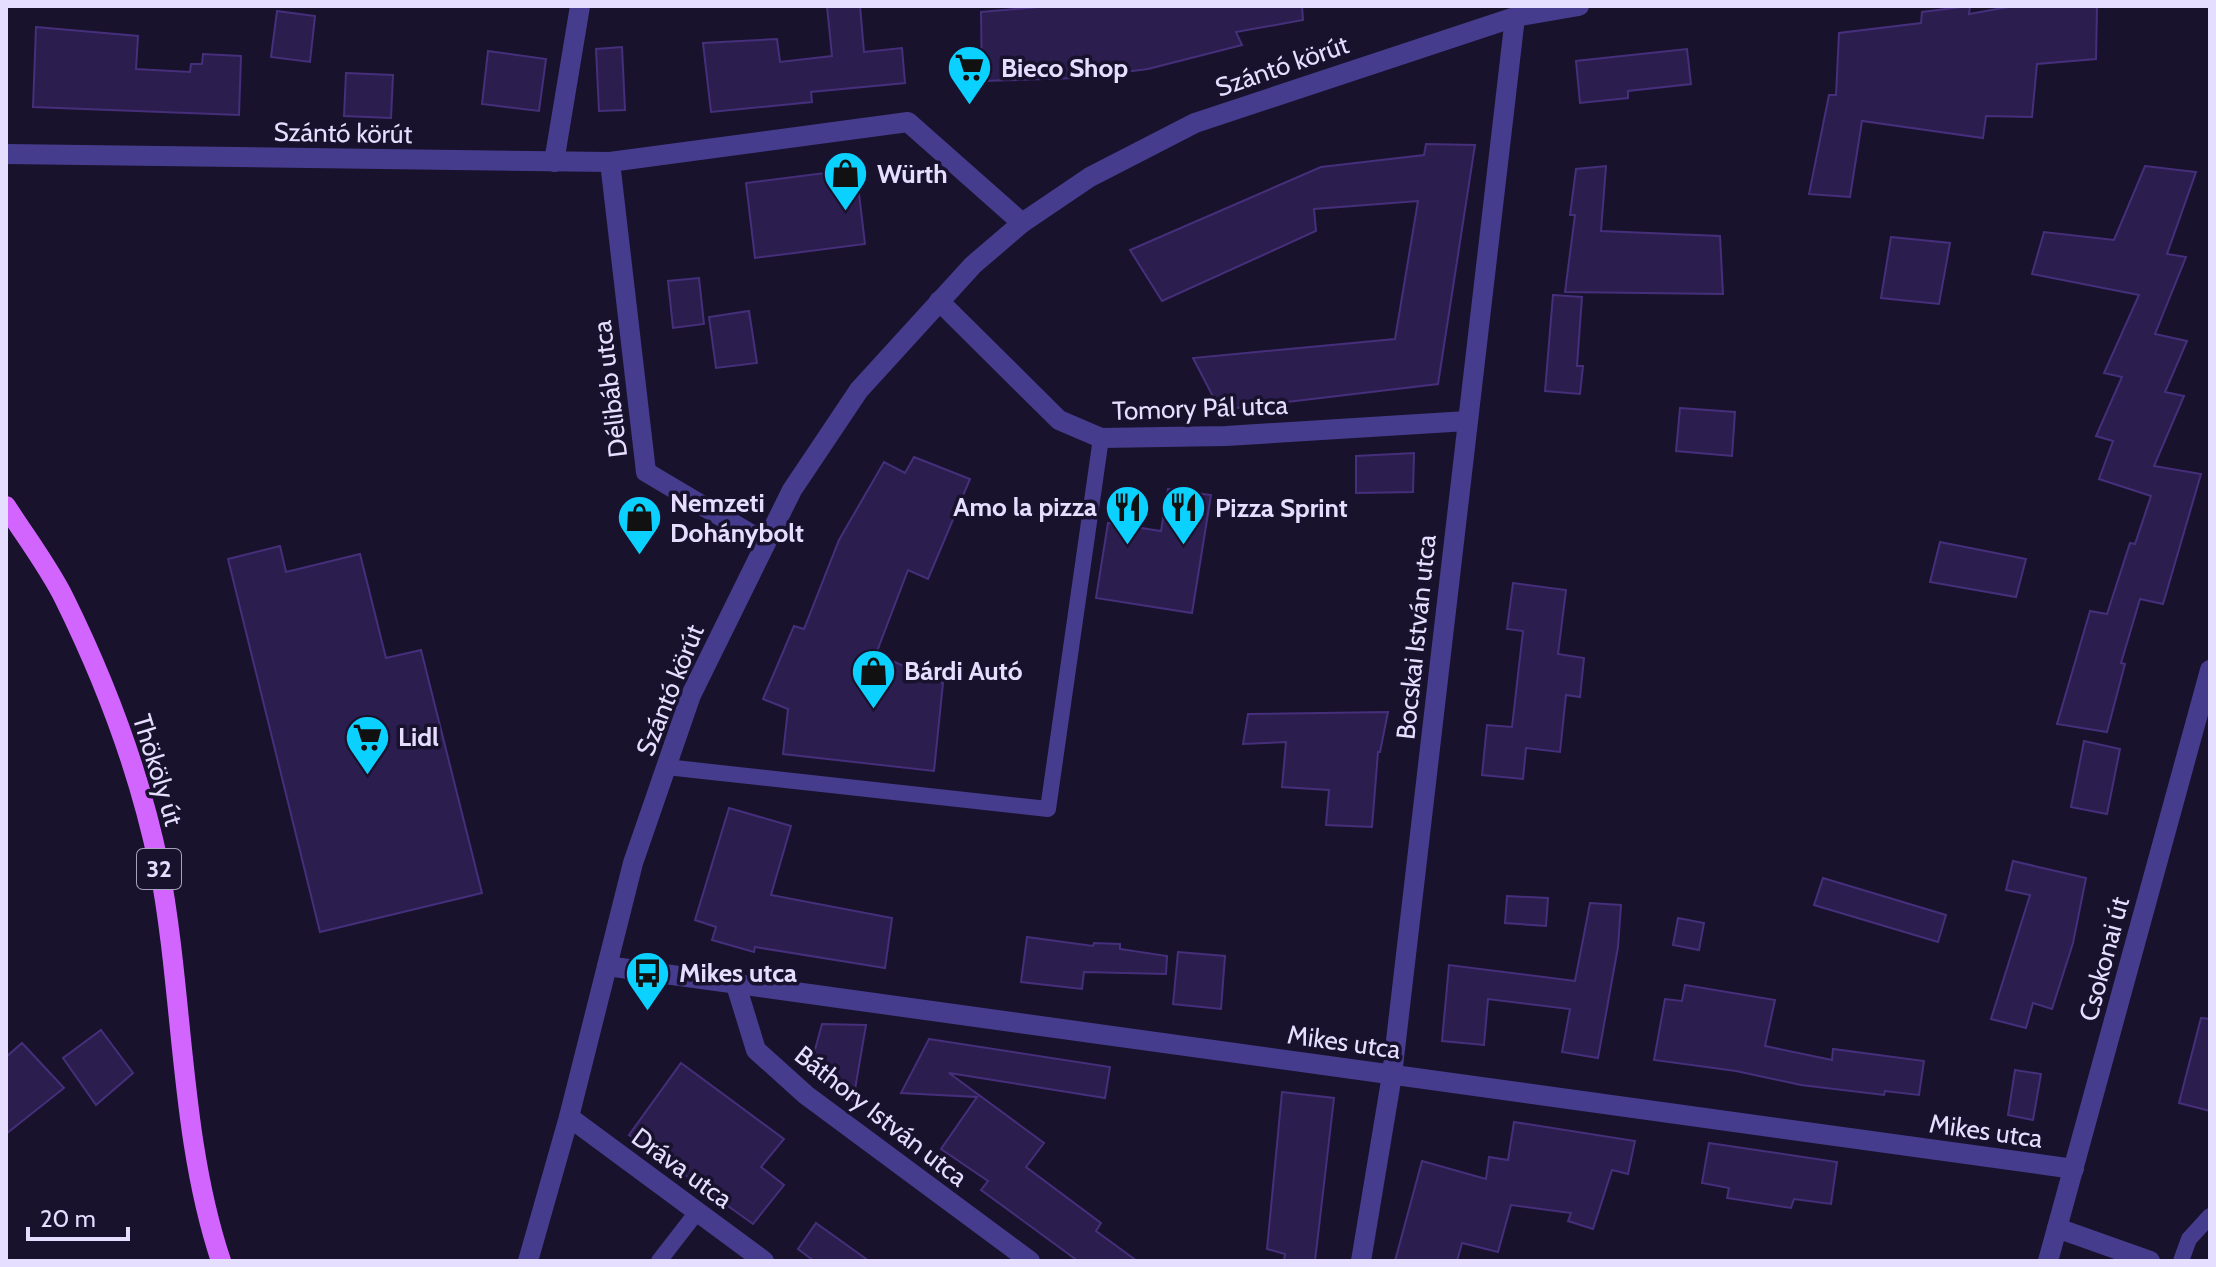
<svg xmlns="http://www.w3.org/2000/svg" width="2216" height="1267" font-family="Cabin,sans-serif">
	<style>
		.building { fill: #2c1d4f; stroke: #452f7b; stroke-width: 2 }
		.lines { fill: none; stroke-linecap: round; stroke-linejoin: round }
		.service { stroke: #463c8d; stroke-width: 16 }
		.minor { stroke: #463c8d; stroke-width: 20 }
		.tertiary { stroke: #463c8d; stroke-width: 20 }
		.primary { stroke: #d365ff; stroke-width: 20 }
		.labels { text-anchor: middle; stroke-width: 7; stroke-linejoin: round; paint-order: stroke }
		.shield { fill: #19122d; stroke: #a8a1c0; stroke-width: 2 }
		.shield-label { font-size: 24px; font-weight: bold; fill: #e5deff }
		.street-label { font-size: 26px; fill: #e5deff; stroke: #19122d }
		.poi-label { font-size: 26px; font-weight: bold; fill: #e5deff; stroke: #19122d; text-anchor: start }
	</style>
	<rect width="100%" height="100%" fill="#19122d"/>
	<g class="building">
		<path d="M827 6H860L864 52 902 48 905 83 811 92 812 102 711 112 703 43 777 39 780 62 832 56Z"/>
		<path d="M1050 6H1302L1303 20 1236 32 1242 45 1148 69 1078 78 982 81 981 12Z"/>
		<path d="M1970 6 1969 14 2014 6H2097L2096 59 2037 64 2032 117 1986 116 1983 138 1862 121 1850 197 1809 194 1829 95H1836L1839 33 1921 23 1922 12Z"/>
		<path d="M277 11 315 16 310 62 271 57Z"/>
		<path d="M36 27 138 36 136 69 190 72 191 64H202L203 54 241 56 239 115 33 107Z"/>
		<path d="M622 47 625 110 599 111 596 49Z"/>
		<path d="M1687 49 1691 84 1628 91V98L1580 103 1576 61Z"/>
		<path d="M488 51 546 59 539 111 482 104Z"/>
		<path d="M346 73 393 75 391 118 344 116Z"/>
		<path d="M1426 144 1475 145 1438 384 1220 410 1193 358 1395 339 1418 201 1314 209 1316 231 1162 301 1130 250 1321 167 1424 155Z"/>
		<path d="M1606 166 1601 231 1720 236 1723 294 1565 292 1575 215H1570L1576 169Z"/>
		<path d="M2145 166 2196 172 2167 254 2186 257 2155 334 2187 341 2165 392 2184 396 2154 466 2201 474 2163 604 2140 599 2121 663 2125 664 2107 732 2057 724 2090 611 2107 614 2130 543 2135 544 2151 496 2099 479 2113 441 2096 436 2122 377 2104 373 2139 295 2032 274 2044 232 2114 240Z"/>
		<path d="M856 169 865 244 755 258 746 183Z"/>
		<path d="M1891 237 1950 243 1939 304 1881 298Z"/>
		<path d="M699 278 704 324 673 328 668 281Z"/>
		<path d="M1553 295 1582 297 1577 366H1583L1580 394 1545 391Z"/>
		<path d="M749 311 757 363 716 368 709 317Z"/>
		<path d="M1680 408 1735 412 1732 456 1676 451Z"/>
		<path d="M1414 453 1413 492 1356 493V456Z"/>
		<path d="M914 457 970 479 928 579 908 570 876 654 943 683 934 771 783 754 788 709 763 699 794 626 804 629 839 540 884 462 905 473Z"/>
		<path d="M1168 489 1211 495 1192 613 1096 598 1108 523 1161 531Z"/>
		<path d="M1940 542 2026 559 2016 597 1930 582Z"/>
		<path d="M280 546 286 572 360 554 386 658 421 650 482 893 320 932 228 559Z"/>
		<path d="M1513 583 1566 590 1558 654 1584 658 1580 697 1566 695 1560 752 1526 748 1523 779 1482 775 1487 725 1512 727 1523 631 1507 629Z"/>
		<path d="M1388 712 1380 752H1378L1372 827 1326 825 1329 790 1282 787 1286 742 1243 744 1248 714Z"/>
		<path d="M2084 741 2120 749 2107 814 2071 807Z"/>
		<path d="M729 808 791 826 771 895 892 918 885 968 755 947 754 952 712 940 716 927 695 920Z"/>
		<path d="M2013 861 2086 878 2073 943 2052 1009 2033 1003 2026 1028 1991 1019 2030 895 2006 890Z"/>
		<path d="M1823 878 1946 915 1938 942 1814 905Z"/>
		<path d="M1507 896 1548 898 1546 926 1505 923Z"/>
		<path d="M1590 903 1621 905 1618 947 1598 1058 1562 1052 1570 1009 1488 999 1484 1045 1442 1041 1449 965 1575 981Z"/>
		<path d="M1678 918 1704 923 1699 950 1673 945Z"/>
		<path d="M1027 937 1093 946 1094 943 1120 944V949L1167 956 1166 974 1084 972 1082 989 1021 982Z"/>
		<path d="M1178 952 1225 956 1221 1009 1173 1004Z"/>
		<path d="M1685 985 1775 1000 1765 1046 1832 1060 1833 1049 1924 1061 1919 1095 1885 1091 1884 1095 1801 1085 1736 1071 1654 1060 1665 999 1682 1001Z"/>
		<path d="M2201 1018 2210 1019V1111L2179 1103Z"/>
		<path d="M822 1024 866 1025 853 1101 810 1068Z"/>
		<path d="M101 1030 133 1073 96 1105 63 1058Z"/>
		<path d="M929 1039 1110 1067 1105 1098 949 1073 1044 1143 1026 1167 1101 1223 1096 1231 1137 1261H1078L981 1190 988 1181 941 1149 977 1097 901 1093Z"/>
		<path d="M22 1043 64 1088 6 1134V1057Z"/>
		<path d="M681 1063 784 1139 761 1167 784 1185 753 1224 629 1135Z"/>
		<path d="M2015 1070 2041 1074 2033 1120 2008 1115Z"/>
		<path d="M1282 1092 1334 1098 1315 1261H1284L1285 1254 1267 1249Z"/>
		<path d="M1514 1122 1635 1141 1628 1174 1612 1170 1593 1229 1568 1221 1571 1213 1511 1205 1498 1252 1462 1243 1457 1261H1395L1422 1161 1486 1179 1489 1157 1508 1160Z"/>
		<path d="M1709 1143 1837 1162 1831 1204 1794 1199 1791 1208 1727 1198 1729 1188 1702 1183Z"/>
		<path d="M816 1223 869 1261H814L798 1249Z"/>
	</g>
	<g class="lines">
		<g class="service">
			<path d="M666 767 1048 809 1101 438"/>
			<path d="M659 1261 697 1212"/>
			<path d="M2181 1261 2189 1239 2210 1216"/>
		</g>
		<g class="minor">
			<path d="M6 154 610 162 908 122 1022 223"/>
			<path d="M554 162 580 6"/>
			<path d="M610 162 646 472 764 542"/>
			<path d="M939 301 1059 420 1101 438 1226 436 1467 421"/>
			<path d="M607 966 2074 1169"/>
			<path d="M736 985 756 1050 806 1095 1030 1261"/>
			<path d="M569 1117 764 1261"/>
			<path d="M2057 1228 2150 1261"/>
			<path d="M1361 1261 1392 1075 1515 17"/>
			<path d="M2048 1261 2210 670"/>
		</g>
		<path class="tertiary" d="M528 1261 569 1117 633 863 691 695 792 490 859 390 973 265 1022 223 1090 177 1195 123 1515 17 1579 6"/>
		<path class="primary" d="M6 506C25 536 48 566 64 598 106 683 140 774 159 866 184 996 179 1135 221 1261"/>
	</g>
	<defs>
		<symbol id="supermarket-pin" viewBox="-11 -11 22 30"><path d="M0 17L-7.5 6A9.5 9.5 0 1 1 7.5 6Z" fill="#0ad1ff" stroke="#19122d"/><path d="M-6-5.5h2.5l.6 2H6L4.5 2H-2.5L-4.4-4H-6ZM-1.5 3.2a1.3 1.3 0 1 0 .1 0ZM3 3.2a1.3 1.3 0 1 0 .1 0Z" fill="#111"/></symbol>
		<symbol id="shop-pin" viewBox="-11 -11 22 30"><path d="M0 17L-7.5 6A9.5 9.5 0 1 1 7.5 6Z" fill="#0ad1ff" stroke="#19122d"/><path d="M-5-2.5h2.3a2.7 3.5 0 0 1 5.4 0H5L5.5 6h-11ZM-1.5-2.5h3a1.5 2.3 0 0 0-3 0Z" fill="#111"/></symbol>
		<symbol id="restaurant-pin" viewBox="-11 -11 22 30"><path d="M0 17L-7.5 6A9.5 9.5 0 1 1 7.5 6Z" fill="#0ad1ff" stroke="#19122d"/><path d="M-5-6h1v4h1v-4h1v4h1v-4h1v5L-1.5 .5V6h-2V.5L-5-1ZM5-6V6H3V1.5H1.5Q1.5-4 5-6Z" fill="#111"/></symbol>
		<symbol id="bus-pin" viewBox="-11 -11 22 30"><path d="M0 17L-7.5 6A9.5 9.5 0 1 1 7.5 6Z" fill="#0ad1ff" stroke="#19122d"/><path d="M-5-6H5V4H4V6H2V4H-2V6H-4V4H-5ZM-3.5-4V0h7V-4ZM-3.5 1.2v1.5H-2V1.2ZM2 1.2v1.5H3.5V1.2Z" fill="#111"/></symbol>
	</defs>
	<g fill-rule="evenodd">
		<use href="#supermarket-pin" x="944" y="42" width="51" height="69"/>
		<use href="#shop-pin" x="820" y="148" width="51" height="69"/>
		<use href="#restaurant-pin" x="1102" y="482" width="51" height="69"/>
		<use href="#restaurant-pin" x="1158" y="482" width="51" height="69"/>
		<use href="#shop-pin" x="614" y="492" width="51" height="69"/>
		<use href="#shop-pin" x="848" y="646" width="51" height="69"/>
		<use href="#supermarket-pin" x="342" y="712" width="51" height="69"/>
		<use href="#bus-pin" x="622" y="948" width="51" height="69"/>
	</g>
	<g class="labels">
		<rect class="shield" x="137" y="849" width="44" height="40" rx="6"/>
		<g class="shield-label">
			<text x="159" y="877">32</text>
		</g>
		<g class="street-label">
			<text transform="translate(1282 66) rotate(-19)" y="9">Szántó körút</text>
			<text transform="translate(343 133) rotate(1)" y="9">Szántó körút</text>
			<text transform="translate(610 389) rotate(-97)" y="9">Délibáb utca</text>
			<text transform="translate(1200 408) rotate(-2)" y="9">Tomory Pál utca</text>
			<text transform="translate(1416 637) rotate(-84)" y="9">Bocskai István utca</text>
			<text transform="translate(670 690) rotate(-68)" y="9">Szántó körút</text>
			<text transform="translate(158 770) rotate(73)" y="9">Thököly út</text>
			<text transform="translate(2104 959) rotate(-75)" y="9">Csokonai út</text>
			<text transform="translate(1344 1042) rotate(8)" y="9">Mikes utca</text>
			<text transform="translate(881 1116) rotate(38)" y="9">Báthory István utca</text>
			<text transform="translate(1986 1131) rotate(8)" y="9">Mikes utca</text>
			<text transform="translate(682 1168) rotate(36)" y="9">Dráva utca</text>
		</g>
		<g class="poi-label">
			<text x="1001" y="77">Bieco Shop</text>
			<text x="877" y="183">Würth</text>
			<text x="670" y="512">Nemzeti<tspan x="670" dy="30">Dohánybolt</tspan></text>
			<text x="1097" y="516" text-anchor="end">Amo la pizza</text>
			<text x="1215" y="517">Pizza Sprint</text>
			<text x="904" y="680">Bárdi Autó</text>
			<text x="398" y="746">Lidl</text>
			<text x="679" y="982">Mikes utca</text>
		</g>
	</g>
	<rect width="2216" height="1267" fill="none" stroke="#e5deff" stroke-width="16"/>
	<path d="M28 1227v12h100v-12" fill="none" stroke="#e5deff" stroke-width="4"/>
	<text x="40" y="1227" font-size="24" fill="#e5deff" stroke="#19122d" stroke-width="6" paint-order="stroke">20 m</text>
</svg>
